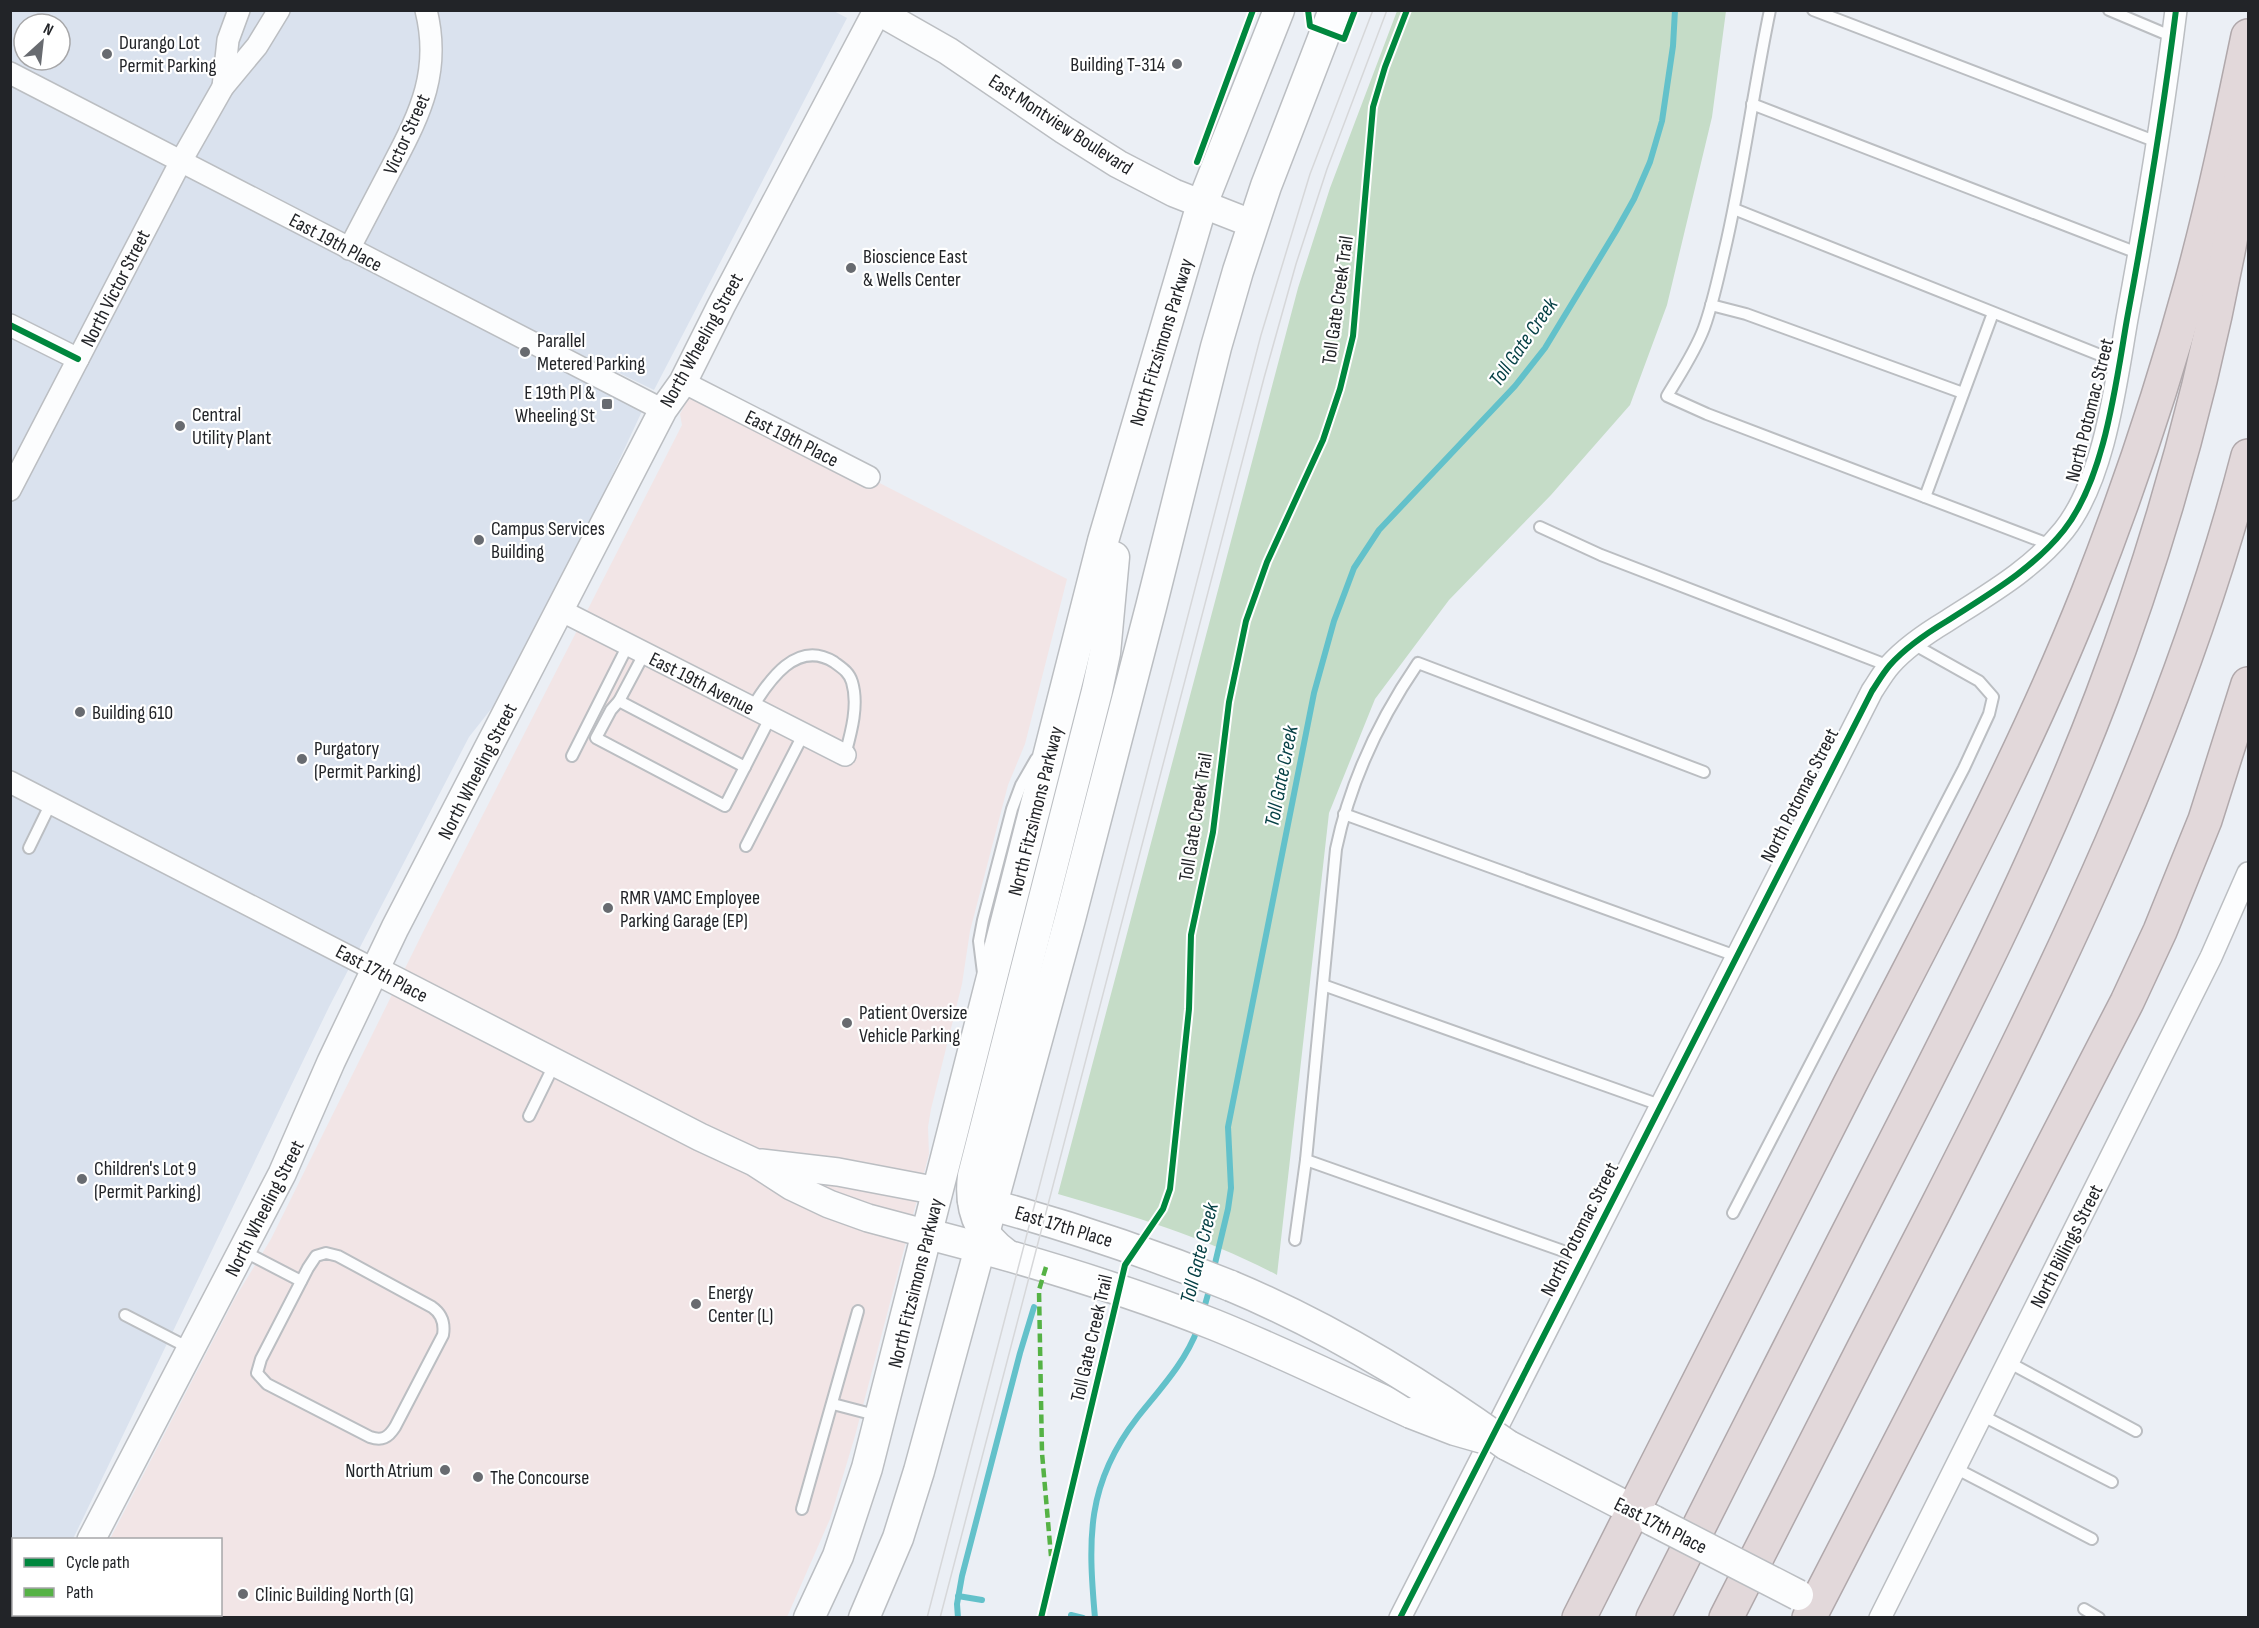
<svg xmlns="http://www.w3.org/2000/svg" width="2259" height="1628" font-family="'Sofia Sans Condensed',sans-serif">
	<style>
		.built { fill: #dae2ee; fill-rule: evenodd }
		.medical { fill: #f2e5e6 }
		.green { fill: #c5dcc7 }
		.lines { fill: none; stroke-linecap: round; stroke-linejoin: round }
		.stream { stroke: #63c1ca; stroke-width: 6 }
		.service-casing { stroke: #bbbec2; stroke-width: 14 }
		.minor-casing { stroke: #bbbec2; stroke-width: 24 }
		.tertiary-casing { stroke: #bbbec2; stroke-width: 30 }
		.secondary-casing { stroke: #bbbec2; stroke-width: 33 }
		.motorway-casing { stroke: #b0a8ab; stroke-width: 36 }
		.service { stroke: #fcfdfe; stroke-width: 10 }
		.minor { stroke: #fcfdfe; stroke-width: 21 }
		.tertiary { stroke: #fcfdfe; stroke-width: 27 }
		.secondary { stroke: #fcfdfe; stroke-width: 30 }
		.motorway { stroke: #e2d8da; stroke-width: 33 }
		.tram { stroke: #d6d7d9; stroke-width: 1.5 }
		.secondary-bridge-casing { stroke: #bbbec2; stroke-width: 33; stroke-linecap: butt }
		.secondary-bridge { stroke: #fcfdfe; stroke-width: 30 }
		.quiet { stroke: #55b245; stroke-width: 4.5; stroke-dasharray: 9 4.5; stroke-linecap: butt }
		.cycleway-casing { stroke: #fff; stroke-width: 10 }
		.cycleway { stroke: #00873e; stroke-width: 6 }
		.poi-dot { fill: #686b70; stroke: #fff; stroke-width: 2 }
		.labels { text-anchor: middle; stroke-width: 4.5; stroke-linejoin: round; paint-order: stroke }
		.poi-label { font-size: 20px; fill: #222428; stroke: #fff; text-anchor: start }
		.street-label { font-size: 20px; fill: #222428; stroke: #fff }
		.water-label { font-size: 21px; font-style: italic; fill: #074146; stroke: #fff }
	</style>
	<rect width="100%" height="100%" fill="#ebeff5"/>
	<path class="built" d="M832 10 847 18 654 390 559 344 355 239 345 258 643 409 521 671 469 737 329 1007 73 1539 14 1540V1614L35 1615 33 1617 11 1618V11ZM24 24H60V60H24Z"/>
	<path class="medical" d="M694 388 1067 579 1025 744 1008 785 970 931 962 984 931 1109 928 1127 929 1154 855 1436 830 1519 787 1617 70 1618 72 1614H220V1540L110 1539 235 1298 271 1239 424 930 682 425 680 414Z"/>
	<path class="green" d="M1397 11H1726L1712 117 1667 305 1630 405 1551 495 1449 600 1375 699 1329 813 1277 1275C1207 1238 1133 1216 1058 1194L1298 288 1330 188Z"/>
	<g class="lines">
		<g class="stream">
			<path d="M1213 1272 1228 1209 1231 1188 1228 1127 1314 693 1334 621 1345 592 1354 568 1379 530 1515 386 1545 348 1616 231 1634 199 1650 162 1662 121 1673 46 1675 10"/>
			<path d="M1203 1312 1210 1287"/>
			<path d="M958 1596 982 1600"/>
			<path d="M1071 1615 1083 1618"/>
			<path d="M958 1618 957 1604 962 1576 1020 1353 1034 1307"/>
			<path d="M1095 1618C1088 1539 1086 1484 1137 1418 1160 1389 1185 1363 1198 1328"/>
		</g>
		<defs>
			<g id="service">
				<path d="M1770 10C1753 91 1743 173 1724 253 1718 278 1713 303 1704 328 1695 352 1680 374 1667 396L1707 414 2051 545"/>
				<path d="M1813 10 2157 142"/>
				<path d="M2109 10 2173 37"/>
				<path d="M1752 104 2140 254"/>
				<path d="M1734 209 2120 363"/>
				<path d="M1711 305 1746 314 1963 393"/>
				<path d="M1925 497 1993 313"/>
				<path d="M1540 527 1601 555 1889 666"/>
				<path d="M644 654 619 701 611 710 596 738 725 806 770 718"/>
				<path d="M619 701 745 767"/>
				<path d="M752 708C769 680 797 639 834 662 842 668 849 672 852 682 859 705 851 733 845 755"/>
				<path d="M572 756 628 645"/>
				<path d="M1344 814 1736 956"/>
				<path d="M746 846 803 735"/>
				<path d="M29 848 51 803"/>
				<path d="M983 973 979 941 983 920 1012 809 1021 785 1036 759"/>
				<path d="M1323 985 1660 1105"/>
				<path d="M529 1116 555 1063"/>
				<path d="M1306 1160 1583 1258"/>
				<path d="M1733 1213 1964 768 1989 714 1993 697 1979 681 1913 644"/>
				<path d="M1295 1240 1306 1160 1336 849C1350 782 1379 720 1418 663L1704 772"/>
				<path d="M243 1251 301 1281"/>
				<path d="M326 1253 338 1256 432 1307C442 1314 445 1323 443 1335L395 1427C388 1438 382 1441 370 1437L267 1384 257 1373 261 1359 308 1268 316 1256Z"/>
				<path d="M125 1315 191 1349"/>
				<path d="M2008 1362 2136 1431"/>
				<path d="M833 1404 879 1416"/>
				<path d="M1981 1415 2112 1482"/>
				<path d="M1955 1468 2092 1539"/>
				<path d="M802 1509 858 1311"/>
				<path d="M2084 1609 2099 1618"/>
			</g>
			<g id="minor">
				<path d="M10 73 663 410"/>
				<path d="M223 87 228 40 239 10"/>
				<path d="M349 249C364 220 379 192 394 163 421 112 441 70 426 10"/>
				<path d="M10 325 78 359"/>
				<path d="M683 382 869 477"/>
				<path d="M10 490 181 161 223 87 257 46 279 10"/>
				<path d="M560 610 845 755"/>
				<path d="M10 782 375 970"/>
				<path d="M1400 1618 1872 691C1878 682 1883 673 1890 665 1906 647 1927 633 1947 621 1989 594 2033 569 2064 530 2105 478 2116 382 2127 319 2146 217 2163 114 2176 10"/>
				<path d="M1880 1618 2211 957 2248 873"/>
			</g>
			<g id="tertiary">
				<path d="M876 10 948 51 1064 130 1118 164 1174 193 1253 224"/>
				<path d="M375 970 700 1137 754 1162 791 1186 829 1204 868 1218 928 1234"/>
				<path d="M761 1163 838 1172 938 1191"/>
				<path d="M91 1540 282 1174 331 1062 395 928 663 410 683 382 721 306 877 11"/>
				<path d="M51 1618 52 1614"/>
			</g>
			<g id="secondary">
				<path d="M973 1200C1061 1223 1147 1252 1231 1286"/>
				<path d="M928 1234C1025 1259 1122 1288 1215 1325 1282 1352 1346 1384 1411 1413"/>
				<path d="M1007 1255C979 1235 969 1209 973 1176L1097 691 1105 653 1114 557"/>
				<path d="M1507 1445 1654 1521"/>
				<path d="M809 1618 838 1556 867 1468 1103 541 1202 204 1279 10"/>
				<path d="M864 1618 898 1538 919 1471 1070 919 1151 607 1216 347 1238 271 1266 186 1334 10"/>
			</g>
			<g id="motorway">
				<path d="M1579 1618C1669 1440 1758 1262 1850 1084 1933 923 2021 762 2088 593 2128 491 2163 387 2192 281 2214 200 2231 118 2248 36"/>
				<path d="M1653 1618C1716 1493 1779 1367 1843 1243 1935 1063 2030 885 2102 696 2171 514 2220 325 2248 134"/>
				<path d="M1726 1618C1795 1482 1864 1347 1934 1212 2058 969 2179 722 2248 456"/>
				<path d="M1809 1618 2127 1002 2160 931 2205 820 2248 684"/>
			</g>
		</defs>
		<use href="#service" class="service-casing"/>
		<use href="#minor" class="minor-casing"/>
		<use href="#tertiary" class="tertiary-casing"/>
		<use href="#secondary" class="secondary-casing"/>
		<use href="#motorway" class="motorway-casing"/>
		<use href="#service" class="service"/>
		<use href="#minor" class="minor"/>
		<use href="#tertiary" class="tertiary"/>
		<use href="#secondary" class="secondary"/>
		<use href="#motorway" class="motorway"/>
		<g class="tram">
			<path d="M927 1618 1261 335 1310 174 1373 10"/>
			<path d="M940 1618 1264 378 1296 264 1327 169 1387 10"/>
		</g>
		<defs>
			<g id="secondary-bridge">
				<path d="M1231 1286C1329 1327 1421 1383 1507 1445"/>
				<path d="M1411 1413 1455 1430 1483 1438"/>
				<path d="M1654 1521 1798 1595"/>
			</g>
		</defs>
		<use href="#secondary-bridge" class="secondary-bridge-casing"/>
		<use href="#secondary-bridge" class="secondary-bridge"/>
		<path class="quiet" d="M1046 1267 1039 1290 1042 1453 1051 1556"/>
		<defs>
			<g id="cycleway">
				<path d="M1308 10 1310 26 1344 39 1355 10"/>
				<path d="M1197 162 1253 10"/>
				<path d="M10 325 78 359"/>
				<path d="M1041 1618 1125 1265 1163 1209 1170 1189 1189 1009 1191 935 1213 832 1229 702 1246 621 1267 562 1323 440 1340 389 1353 336 1373 107 1385 67 1407 10"/>
				<path d="M1400 1618 1872 691C1878 682 1883 673 1890 665 1906 647 1927 633 1947 621 1989 594 2033 569 2064 530 2105 478 2116 382 2127 319 2146 217 2163 114 2176 10"/>
			</g>
		</defs>
		<use href="#cycleway" class="cycleway-casing"/>
		<use href="#cycleway" class="cycleway"/>
	</g>
	<g class="poi-dot">
		<circle cx="107" cy="54" r="6"/>
		<circle cx="1177" cy="64" r="6"/>
		<circle cx="851" cy="268" r="6"/>
		<circle cx="525" cy="352" r="6"/>
		<rect x="601" y="398" width="12" height="12" rx="3"/>
		<circle cx="180" cy="426" r="6"/>
		<circle cx="479" cy="540" r="6"/>
		<circle cx="80" cy="712" r="6"/>
		<circle cx="302" cy="759" r="6"/>
		<circle cx="608" cy="908" r="6"/>
		<circle cx="847" cy="1023" r="6"/>
		<circle cx="82" cy="1179" r="6"/>
		<circle cx="696" cy="1304" r="6"/>
		<circle cx="445" cy="1470" r="6"/>
		<circle cx="478" cy="1477" r="6"/>
		<circle cx="243" cy="1594" r="6"/>
	</g>
	<g class="labels">
		<g class="poi-label">
			<text x="119" y="49">Durango Lot<tspan x="119" dy="23">Permit Parking</tspan></text>
			<text x="1165" y="71" text-anchor="end">Building T-314</text>
			<text x="863" y="263">Bioscience East<tspan x="863" dy="23">&amp; Wells Center</tspan></text>
			<text x="537" y="347">Parallel<tspan x="537" dy="23">Metered Parking</tspan></text>
			<text x="595" y="399" text-anchor="end">E 19th Pl &amp;<tspan x="595" dy="23">Wheeling St</tspan></text>
			<text x="192" y="421">Central<tspan x="192" dy="23">Utility Plant</tspan></text>
			<text x="491" y="535">Campus Services<tspan x="491" dy="23">Building</tspan></text>
			<text x="92" y="719">Building 610</text>
			<text x="314" y="755">Purgatory<tspan x="314" dy="23">(Permit Parking)</tspan></text>
			<text x="620" y="904">RMR VAMC Employee<tspan x="620" dy="23">Parking Garage (EP)</tspan></text>
			<text x="859" y="1019">Patient Oversize<tspan x="859" dy="23">Vehicle Parking</tspan></text>
			<text x="94" y="1175">Children's Lot 9<tspan x="94" dy="23">(Permit Parking)</tspan></text>
			<text x="708" y="1299">Energy<tspan x="708" dy="23">Center (L)</tspan></text>
			<text x="433" y="1477" text-anchor="end">North Atrium</text>
			<text x="490" y="1484">The Concourse</text>
			<text x="255" y="1601">Clinic Building North (G)</text>
		</g>
		<g class="street-label">
			<text transform="translate(1061 124) rotate(33)" y="7">East Montview Boulevard</text>
			<text transform="translate(406 134) rotate(-66)" y="7">Victor Street</text>
			<text transform="translate(336 242) rotate(28)" y="7">East 19th Place</text>
			<text transform="translate(115 288) rotate(-63)" y="7">North Victor Street</text>
			<text transform="translate(1337 300) rotate(-82)" y="7">Toll Gate Creek Trail</text>
			<text transform="translate(701 340) rotate(-61)" y="7">North Wheeling Street</text>
			<text transform="translate(1161 342) rotate(-73)" y="7">North Fitzsimons Parkway</text>
			<text transform="translate(2089 410) rotate(-76)" y="7">North Potomac Street</text>
			<text transform="translate(792 438) rotate(27)" y="7">East 19th Place</text>
			<text transform="translate(702 683) rotate(27)" y="7">East 19th Avenue</text>
			<text transform="translate(477 771) rotate(-63)" y="7">North Wheeling Street</text>
			<text transform="translate(1799 795) rotate(-63)" y="7">North Potomac Street</text>
			<text transform="translate(1035 811) rotate(-76)" y="7">North Fitzsimons Parkway</text>
			<text transform="translate(1195 817) rotate(-81)" y="7">Toll Gate Creek Trail</text>
			<text transform="translate(382 973) rotate(28)" y="7">East 17th Place</text>
			<text transform="translate(264 1208) rotate(-63)" y="7">North Wheeling Street</text>
			<text transform="translate(1064 1226) rotate(17)" y="7">East 17th Place</text>
			<text transform="translate(1579 1229) rotate(-63)" y="7">North Potomac Street</text>
			<text transform="translate(2066 1246) rotate(-63)" y="7">North Billings Street</text>
			<text transform="translate(915 1283) rotate(-76)" y="7">North Fitzsimons Parkway</text>
			<text transform="translate(1091 1338) rotate(-77)" y="7">Toll Gate Creek Trail</text>
			<text transform="translate(1661 1525) rotate(27)" y="7">East 17th Place</text>
		</g>
		<g class="water-label">
			<text transform="translate(1523 342) rotate(-55)" y="7">Toll Gate Creek</text>
			<text transform="translate(1281 776) rotate(-79)" y="7">Toll Gate Creek</text>
			<text transform="translate(1199 1253) rotate(-76)" y="7">Toll Gate Creek</text>
		</g>
	</g>
	<rect width="2259" height="1628" fill="none" stroke="#222428" stroke-width="24"/>
	<rect x="12" y="1538" width="210" height="78" fill="#ffffff" stroke="#a7a7a9" stroke-width="1.5"/>
	<rect x="24" y="1558" width="30" height="9" fill="#00873e" stroke="#a7a7a9" stroke-width="1.5"/>
	<text x="66" y="1568" font-size="18" fill="#222428">Cycle path</text>
	<rect x="24" y="1588" width="30" height="9" fill="#55b245" stroke="#a7a7a9" stroke-width="1.5"/>
	<text x="66" y="1598" font-size="18" fill="#222428">Path</text>
	<g transform="translate(42 42) rotate(27)"><circle r="28" fill="#ffffff" stroke="#a7a7a9" stroke-width="1.5"/>
	<path d="M0-4.5L10 22L0 15L-10 22Z" fill="#686b70"/>
	<text y="-9" font-size="16" font-weight="bold" text-anchor="middle" fill="#222428">N</text>
	</g>
</svg>
